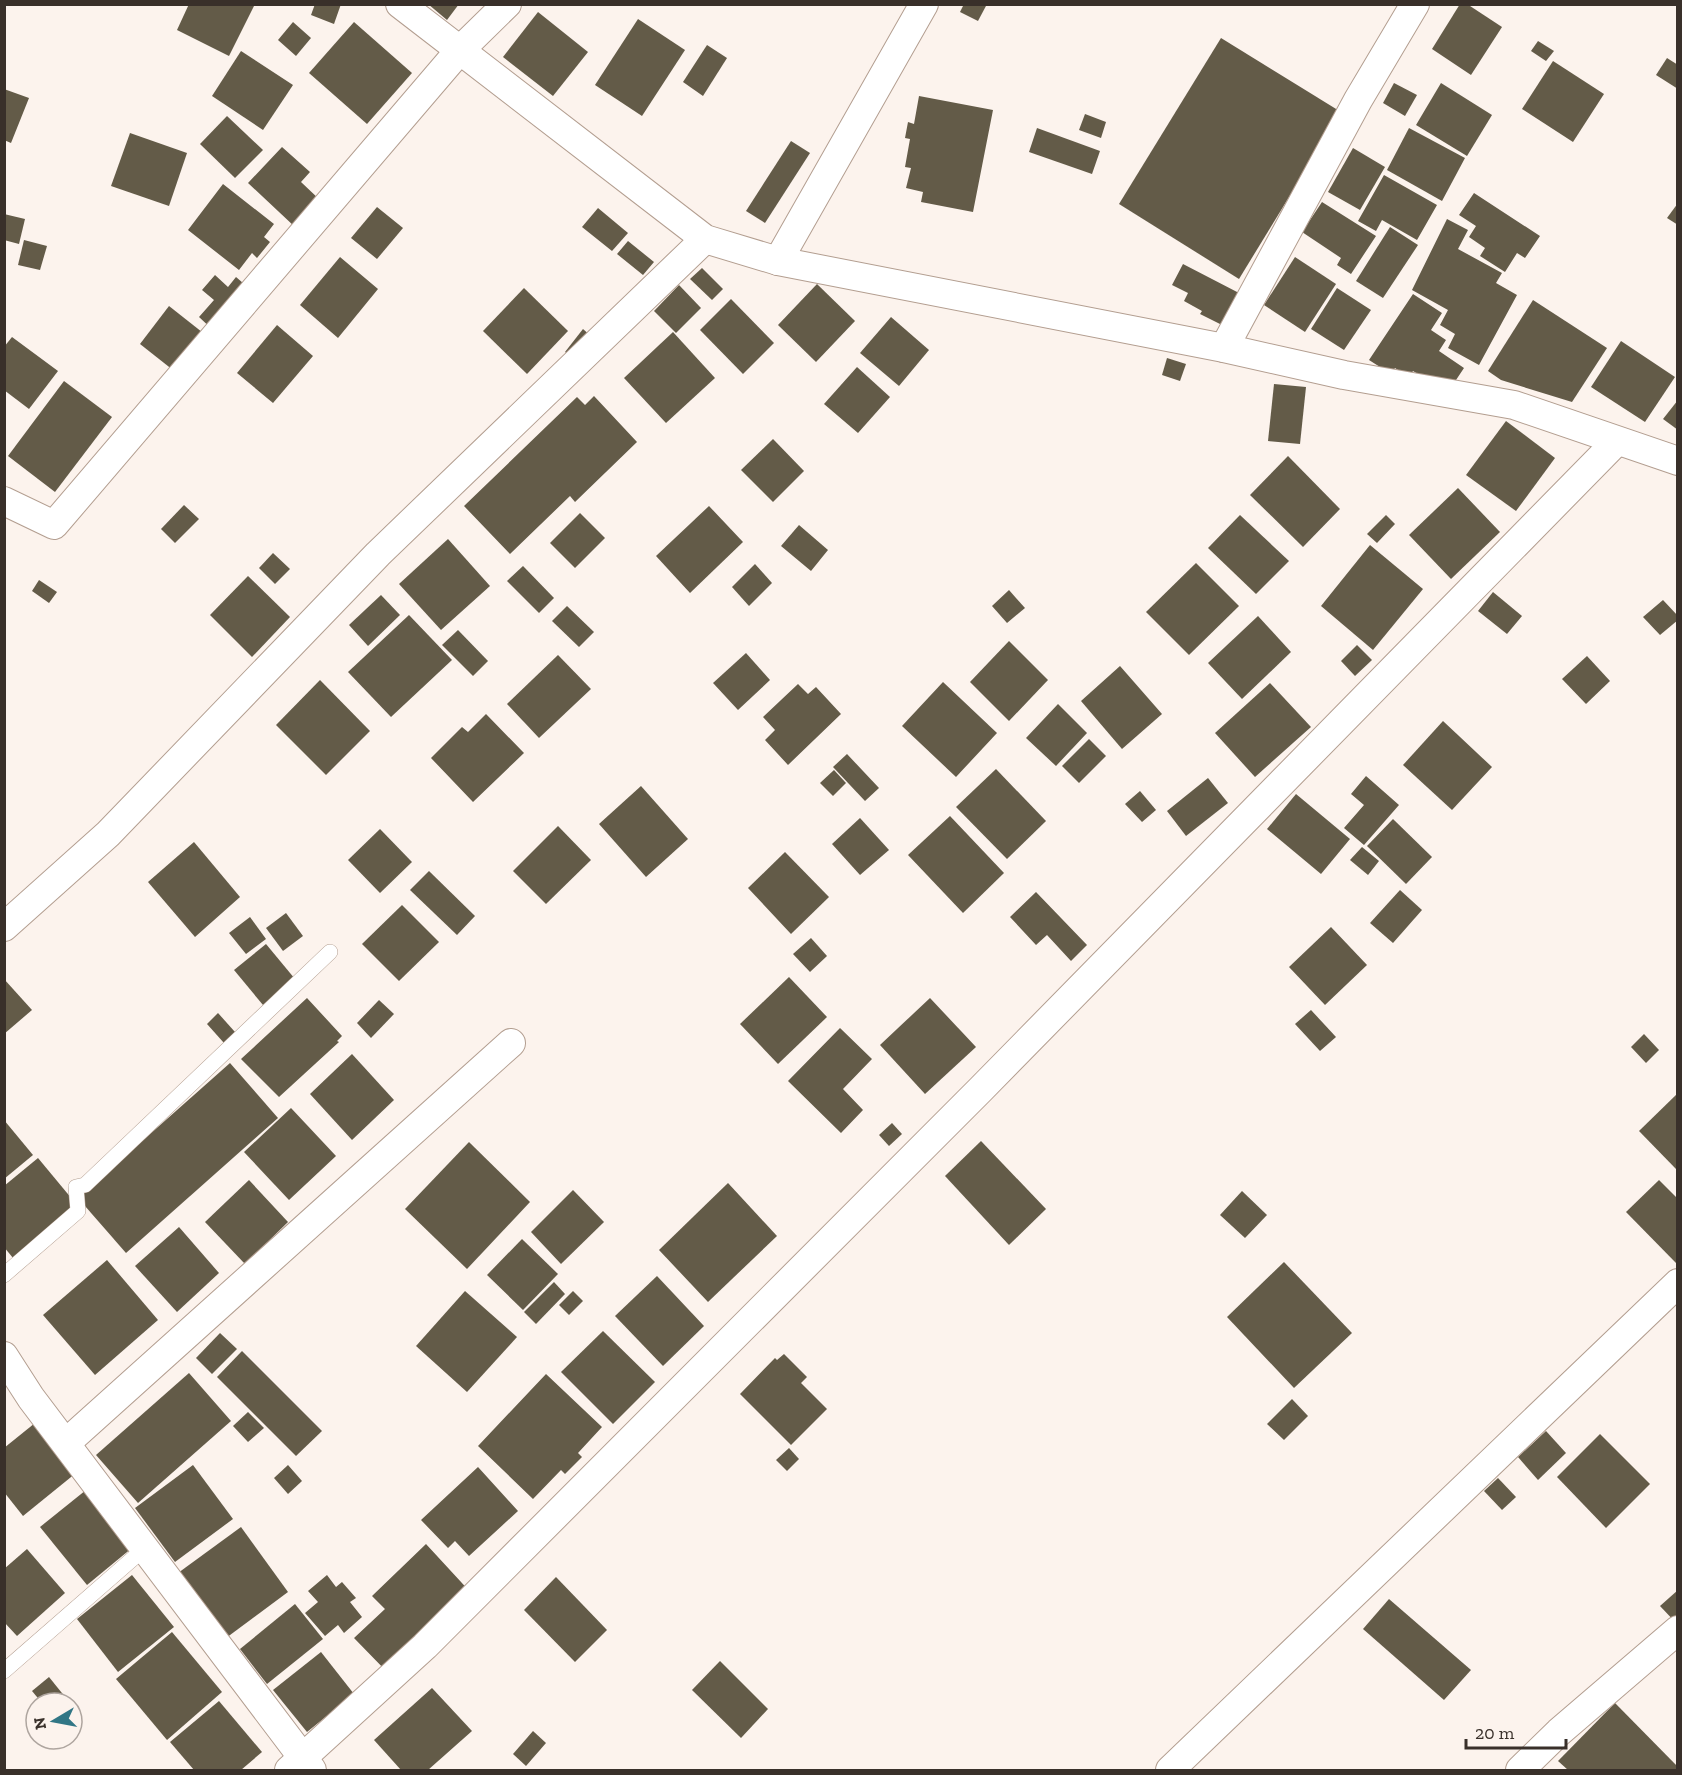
<svg xmlns="http://www.w3.org/2000/svg" width="1682" height="1775" font-family="'Zilla Slab',serif">
	<style>
		.building { fill: #635b48 }
		.lines { fill: none; stroke-linecap: round; stroke-linejoin: round }
		.service-casing { stroke: #b39e90; stroke-width: 16 }
		.minor-casing { stroke: #b39e90; stroke-width: 30 }
		.service { stroke: #fff; stroke-width: 15 }
		.minor { stroke: #fff; stroke-width: 28 }
	</style>
	<rect width="100%" height="100%" fill="#fcf3ed"/>
	<g class="building">
		<path d="M189 4H255L229 56 177 30Z"/>
		<path d="M315 4H341L334 24 311 15Z"/>
		<path d="M428 4H459L447 20Z"/>
		<path d="M964 4H987L978 21 960 12Z"/>
		<path d="M1460 4H1467L1502 27 1471 75 1432 49Z"/>
		<path d="M538 12 588 52 553 96 503 57Z"/>
		<path d="M638 19 685 50 642 116 595 85Z"/>
		<path d="M293 22 311 38 296 56 278 40Z"/>
		<path d="M354 22 412 73 367 124 309 73Z"/>
		<path d="M1221 38 1341 112 1239 279 1119 204Z"/>
		<path d="M1538 41 1554 51 1546 61 1531 51Z"/>
		<path d="M707 45 727 58 703 96 683 82Z"/>
		<path d="M241 51 293 85 263 130 212 96Z"/>
		<path d="M1667 58 1678 65V89L1656 75Z"/>
		<path d="M1553 61 1604 94 1573 142 1522 109Z"/>
		<path d="M1394 83 1417 95 1405 116 1383 103Z"/>
		<path d="M1441 83 1492 115 1467 156 1416 125Z"/>
		<path d="M4 89 29 98 11 143 4 140Z"/>
		<path d="M919 96 993 110 973 212 921 202 923 192 906 188 911 168 905 167 910 139 905 138 908 122 914 124Z"/>
		<path d="M1085 114 1106 122 1101 138 1079 130Z"/>
		<path d="M227 116 263 150 235 178 200 144Z"/>
		<path d="M1037 128 1100 151 1092 174 1029 152Z"/>
		<path d="M1409 128 1465 158 1442 201 1387 170Z"/>
		<path d="M130 133 187 153 169 206 111 186Z"/>
		<path d="M791 141 810 153 765 223 746 211Z"/>
		<path d="M282 147 310 172 301 182 320 200 295 227 248 183Z"/>
		<path d="M1353 148 1385 167 1360 210 1328 192Z"/>
		<path d="M1384 175 1437 205 1417 240 1382 220 1376 231 1358 221Z"/>
		<path d="M223 184 274 224 264 237 270 242 257 258 252 253 239 270 188 230Z"/>
		<path d="M1474 193 1540 236 1525 258 1517 253 1505 272 1480 256 1485 248 1469 237 1476 226 1459 215Z"/>
		<path d="M1322 202 1376 236 1351 274 1337 265 1341 258 1302 232Z"/>
		<path d="M1678 203V225L1667 218Z"/>
		<path d="M377 207 403 228 377 259 351 238Z"/>
		<path d="M598 208 628 233 612 251 582 227Z"/>
		<path d="M4 214 25 219 19 244 4 240Z"/>
		<path d="M1447 219 1468 230 1458 249 1502 273 1496 283 1517 295 1479 365 1448 348 1455 334 1440 325 1448 310 1412 290Z"/>
		<path d="M1390 227 1418 245 1383 298 1356 281Z"/>
		<path d="M24 240 47 246 40 270 18 265Z"/>
		<path d="M628 241 654 262 643 275 617 254Z"/>
		<path d="M340 257 378 289 338 338 300 305Z"/>
		<path d="M1295 257 1336 284 1305 332 1264 305Z"/>
		<path d="M1183 264 1239 293 1222 325 1200 314 1202 311 1184 301 1188 293 1172 285Z"/>
		<path d="M702 268 723 289 712 300 690 279Z"/>
		<path d="M215 275 228 287 236 277 250 289 214 331 199 317 214 300 202 290Z"/>
		<path d="M817 284 855 321 816 362 778 325Z"/>
		<path d="M679 285 701 308 676 333 654 311Z"/>
		<path d="M524 288 568 331 527 374 483 331Z"/>
		<path d="M1337 288 1371 310 1344 350 1311 329Z"/>
		<path d="M1413 294 1442 313 1431 330 1446 340 1439 351 1464 368 1450 389 1429 381 1413 371 1409 377 1395 368 1391 374 1369 360Z"/>
		<path d="M731 299 774 343 743 374 700 330Z"/>
		<path d="M1533 300 1607 348 1572 402 1501 380 1488 371Z"/>
		<path d="M169 306 207 336 178 374 140 344Z"/>
		<path d="M891 317 929 350 899 386 860 353Z"/>
		<path d="M277 325 313 356 273 403 237 373Z"/>
		<path d="M583 329 593 338 575 360 565 352Z"/>
		<path d="M673 332 715 378 666 423 624 378Z"/>
		<path d="M12 337 58 371 29 409 4 390V347Z"/>
		<path d="M1621 341 1675 377 1645 422 1591 387Z"/>
		<path d="M1167 358 1186 364 1180 381 1162 375Z"/>
		<path d="M857 367 890 397 858 433 824 404Z"/>
		<path d="M64 381 112 417 55 492 8 456Z"/>
		<path d="M1274 384 1306 387 1300 444 1268 441Z"/>
		<path d="M594 396 637 442 575 502 570 496 510 554 464 506 577 397 585 405Z"/>
		<path d="M1678 400V430L1663 419Z"/>
		<path d="M1506 421 1555 458 1516 511 1466 475Z"/>
		<path d="M773 439 804 471 773 502 741 470Z"/>
		<path d="M1288 456 1340 509 1303 547 1250 495Z"/>
		<path d="M1458 488 1500 532 1451 579 1409 535Z"/>
		<path d="M184 505 199 519 175 543 161 529Z"/>
		<path d="M709 506 743 542 690 593 656 556Z"/>
		<path d="M580 513 605 538 575 568 550 543Z"/>
		<path d="M1240 515 1289 561 1256 594 1208 548Z"/>
		<path d="M1386 515 1395 524 1377 543 1367 534Z"/>
		<path d="M799 525 828 550 811 571 781 546Z"/>
		<path d="M448 539 490 586 441 630 399 584Z"/>
		<path d="M1370 545 1423 589 1373 650 1321 606Z"/>
		<path d="M273 553 290 569 275 584 259 568Z"/>
		<path d="M1196 563 1239 606 1189 655 1146 612Z"/>
		<path d="M755 564 772 583 749 606 732 587Z"/>
		<path d="M523 566 554 598 539 613 507 581Z"/>
		<path d="M248 576 290 617 252 657 210 615Z"/>
		<path d="M39 580 57 592 49 603 32 591Z"/>
		<path d="M1009 590 1025 608 1007 623 992 606Z"/>
		<path d="M1493 592 1522 616 1507 634 1478 611Z"/>
		<path d="M381 595 400 615 368 646 349 625Z"/>
		<path d="M1663 600 1678 616V620L1660 635 1643 617Z"/>
		<path d="M567 606 594 632 579 647 552 621Z"/>
		<path d="M409 615 452 660 391 717 348 672Z"/>
		<path d="M1258 616 1291 652 1242 699 1208 663Z"/>
		<path d="M458 630 488 661 473 676 442 645Z"/>
		<path d="M1009 641 1048 680 1009 721 970 682Z"/>
		<path d="M1357 645 1372 660 1355 676 1341 661Z"/>
		<path d="M746 653 770 680 738 710 713 683Z"/>
		<path d="M558 655 591 689 539 738 507 704Z"/>
		<path d="M1587 656 1610 681 1586 704 1562 679Z"/>
		<path d="M1120 666 1162 714 1122 749 1081 701Z"/>
		<path d="M320 680 370 731 326 775 276 725Z"/>
		<path d="M943 682 997 733 956 777 902 726Z"/>
		<path d="M1270 683 1311 727 1255 777 1215 733Z"/>
		<path d="M798 684 808 694 816 687 841 714 788 765 765 740 775 730 763 717Z"/>
		<path d="M1058 704 1087 733 1056 766 1026 738Z"/>
		<path d="M486 714 524 753 473 802 431 758 462 727 468 732Z"/>
		<path d="M1443 721 1492 767 1452 810 1403 765Z"/>
		<path d="M1089 739 1106 756 1079 783 1062 766Z"/>
		<path d="M847 754 879 788 865 801 833 767Z"/>
		<path d="M996 769 1046 821 1007 859 956 807Z"/>
		<path d="M834 770 846 783 833 796 820 783Z"/>
		<path d="M1366 776 1399 805 1364 845 1344 828 1364 805 1351 794Z"/>
		<path d="M1208 778 1228 803 1186 836 1167 811Z"/>
		<path d="M641 786 688 839 646 877 599 824Z"/>
		<path d="M1140 791 1156 810 1142 822 1125 804Z"/>
		<path d="M1296 794 1350 839 1321 874 1267 829Z"/>
		<path d="M950 816 1004 873 963 913 908 855Z"/>
		<path d="M860 818 889 850 860 875 832 844Z"/>
		<path d="M1393 819 1432 857 1406 884 1367 846Z"/>
		<path d="M558 826 591 860 546 904 513 871Z"/>
		<path d="M380 829 412 862 380 893 348 860Z"/>
		<path d="M194 842 240 897 195 937 148 882Z"/>
		<path d="M1362 847 1379 861 1368 875 1350 860Z"/>
		<path d="M785 852 829 897 791 934 748 888Z"/>
		<path d="M429 871 475 916 457 935 410 890Z"/>
		<path d="M1400 890 1422 910 1393 943 1370 923Z"/>
		<path d="M1036 892 1087 945 1071 961 1047 935 1036 945 1010 917Z"/>
		<path d="M402 905 439 942 399 981 362 944Z"/>
		<path d="M286 913 303 936 283 951 266 928Z"/>
		<path d="M250 917 266 939 246 954 229 933Z"/>
		<path d="M1331 927 1367 965 1325 1005 1289 967Z"/>
		<path d="M811 938 827 956 810 972 793 954Z"/>
		<path d="M266 944 295 979 263 1005 234 970Z"/>
		<path d="M789 977 827 1017 778 1064 740 1024Z"/>
		<path d="M4 979 32 1010 4 1034Z"/>
		<path d="M307 998 342 1036 337 1041 339 1042 279 1097 241 1059Z"/>
		<path d="M930 998 976 1047 925 1094 880 1045Z"/>
		<path d="M379 1000 394 1014 371 1038 357 1023Z"/>
		<path d="M1311 1010 1336 1037 1320 1051 1295 1024Z"/>
		<path d="M218 1013 235 1032 224 1043 207 1024Z"/>
		<path d="M840 1028 872 1059 843 1089 863 1110 841 1133 788 1081Z"/>
		<path d="M1644 1034 1659 1050 1646 1063 1631 1047Z"/>
		<path d="M352 1054 394 1100 352 1140 310 1094Z"/>
		<path d="M230 1063 278 1118 126 1253 78 1198Z"/>
		<path d="M1678 1093V1167L1676 1169 1639 1131Z"/>
		<path d="M291 1108 336 1156 289 1200 244 1152Z"/>
		<path d="M4 1120 33 1155 4 1179Z"/>
		<path d="M892 1123 902 1134 889 1146 879 1135Z"/>
		<path d="M981 1141 1046 1209 1009 1245 945 1176Z"/>
		<path d="M469 1142 530 1202 467 1269 405 1209Z"/>
		<path d="M38 1158 77 1205 13 1258 4 1247V1186Z"/>
		<path d="M249 1180 288 1222 245 1264 205 1222Z"/>
		<path d="M1659 1180 1678 1199 1676 1263 1626 1212Z"/>
		<path d="M728 1183 777 1236 708 1302 659 1250Z"/>
		<path d="M573 1190 604 1222 561 1264 531 1232Z"/>
		<path d="M1242 1191 1267 1215 1245 1238 1220 1215Z"/>
		<path d="M179 1227 219 1273 177 1312 135 1266Z"/>
		<path d="M522 1239 558 1274 523 1310 487 1275Z"/>
		<path d="M107 1260 158 1320 95 1375 43 1315Z"/>
		<path d="M1284 1262 1352 1333 1294 1388 1227 1317Z"/>
		<path d="M657 1276 704 1326 663 1366 615 1316Z"/>
		<path d="M554 1282 565 1294 536 1324 524 1312Z"/>
		<path d="M465 1291 517 1337 467 1392 416 1346Z"/>
		<path d="M573 1291 583 1301 569 1315 559 1305Z"/>
		<path d="M603 1331 655 1382 613 1424 561 1372Z"/>
		<path d="M220 1333 237 1349 212 1374 196 1358Z"/>
		<path d="M242 1351 322 1431 296 1456 217 1377Z"/>
		<path d="M784 1354 807 1377 801 1383 827 1409 791 1445 740 1394 775 1358 777 1360Z"/>
		<path d="M189 1373 231 1421 138 1503 96 1455Z"/>
		<path d="M546 1374 602 1427 578 1453 582 1457 565 1474 561 1470 533 1499 478 1446Z"/>
		<path d="M1292 1399 1308 1416 1284 1440 1267 1424Z"/>
		<path d="M248 1412 264 1428 248 1442 233 1426Z"/>
		<path d="M35 1423 76 1473 23 1516 4 1492V1448Z"/>
		<path d="M1546 1431 1566 1453 1538 1480 1518 1457Z"/>
		<path d="M1600 1434 1650 1484 1606 1528 1557 1477Z"/>
		<path d="M789 1448 799 1459 787 1471 776 1460Z"/>
		<path d="M193 1465 233 1519 175 1562 135 1508Z"/>
		<path d="M288 1465 302 1481 288 1494 274 1478Z"/>
		<path d="M478 1467 518 1511 469 1556 455 1541 448 1548 421 1520Z"/>
		<path d="M1498 1478 1516 1497 1502 1510 1484 1491Z"/>
		<path d="M91 1486 138 1543 87 1585 40 1527Z"/>
		<path d="M241 1527 288 1592 226 1638 178 1573Z"/>
		<path d="M426 1544 473 1595 390 1675 354 1638 385 1609 372 1596Z"/>
		<path d="M27 1549 65 1593 17 1636 4 1622V1569Z"/>
		<path d="M132 1575 174 1627 118 1672 77 1619Z"/>
		<path d="M327 1575 336 1587 342 1582 356 1598 350 1602 362 1617 344 1633 338 1625 325 1636 305 1613 318 1602 308 1591Z"/>
		<path d="M556 1577 607 1630 575 1662 524 1610Z"/>
		<path d="M1678 1590V1625L1660 1606Z"/>
		<path d="M1389 1599 1471 1670 1444 1700 1363 1629Z"/>
		<path d="M295 1604 323 1639 267 1684 240 1649Z"/>
		<path d="M172 1632 222 1692 167 1740 116 1679Z"/>
		<path d="M321 1652 354 1694 307 1732 273 1690Z"/>
		<path d="M720 1661 768 1709 741 1738 692 1690Z"/>
		<path d="M49 1677 70 1703H42L32 1691Z"/>
		<path d="M432 1688 472 1731 428 1770H401L374 1740Z"/>
		<path d="M219 1701 262 1752 241 1770H194L170 1742Z"/>
		<path d="M1615 1703 1678 1767V1770H1568L1558 1761Z"/>
		<path d="M533 1731 546 1743 526 1766 513 1754Z"/>
	</g>
	<g class="lines">
		<defs>
			<g id="service">
				<path d="M4 1275 78 1211 76 1187 85 1185 330 952"/>
				<path d="M4 1671 145 1548"/>
			</g>
			<g id="minor">
				<path d="M400 4 705 239 778 261 1224 348 1344 375 1514 405 1678 461"/>
				<path d="M778 261 924 4"/>
				<path d="M1224 348 1358 100 1415 4"/>
				<path d="M4 501 54 525 459 51 507 4"/>
				<path d="M4 927 108 834 378 554 705 239"/>
				<path d="M4 1356 31 1398 312 1770"/>
				<path d="M66 1443 511 1043"/>
				<path d="M289 1770 425 1646 981 1089 1616 442"/>
				<path d="M1170 1770 1678 1283"/>
				<path d="M1520 1770 1559 1732 1678 1630"/>
			</g>
		</defs>
		<use href="#service" class="service-casing"/>
		<use href="#minor" class="minor-casing"/>
		<use href="#service" class="service"/>
		<use href="#minor" class="minor"/>
	</g>
	<rect width="1682" height="1775" fill="none" stroke="#39302a" stroke-width="12"/>
	<g transform="translate(54 1721) rotate(260)"><circle r="28" fill="#fcf3ed" stroke="#aea59f" stroke-width="1.5"/>
	<path d="M0-4.5L10 22L0 15L-10 22Z" fill="#317685"/>
	<text y="-9" font-size="16" font-weight="bold" text-anchor="middle" fill="#39302a">N</text>
	</g>
	<path d="M1466 1739v9h100v-9" fill="none" stroke="#39302a" stroke-width="3"/>
	<text x="1475" y="1739" font-size="18" fill="#39302a" stroke="#fcf3ed" stroke-width="4.5" paint-order="stroke">20 m</text>
</svg>
